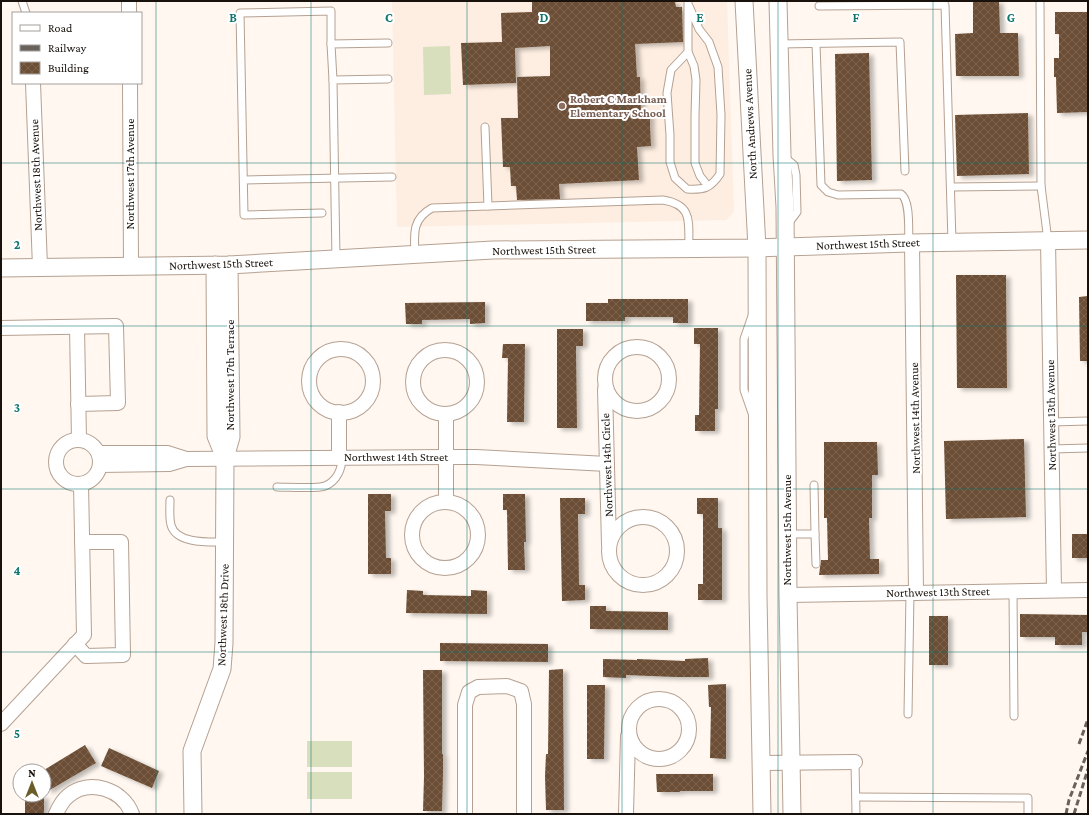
<svg xmlns="http://www.w3.org/2000/svg" width="1089" height="815" font-family="'Crimson Pro',serif">
	<style>
		.built { fill: #feeee1 }
		.grass { fill: #d7dfbd }
		.building { fill: url(#building-cross-hatch); filter: url(#shadow) }
		.lines { fill: none; stroke-linecap: round; stroke-linejoin: round }
		.service-casing { stroke: #b5a192; stroke-width: 9 }
		.minor-casing { stroke: #b5a192; stroke-width: 16 }
		.tertiary-casing { stroke: #b5a192; stroke-width: 19 }
		.service { stroke: #fff; stroke-width: 7 }
		.minor { stroke: #fff; stroke-width: 14 }
		.tertiary { stroke: #fff; stroke-width: 17 }
		.rail { stroke: #69625b; stroke-width: 3; stroke-dasharray: 6 3; stroke-linecap: butt }
		.grid { fill: none; stroke: #0f766e; stroke-width: 1; stroke-opacity: 0.55 }
		.education-dot { fill: #8d6e63; stroke: #fff; stroke-width: 1.5 }
		.labels { text-anchor: middle; stroke-width: 4; stroke-linejoin: round; paint-order: stroke }
		.education-label { font-size: 12px; font-weight: bold; fill: #785e54; stroke: #fff; text-anchor: start }
		.street-label { font-size: 12px; fill: #19120c; stroke: #fff }
		.grid-label { font-size: 13px; text-anchor: middle; font-weight: bold; fill: #0f766e; stroke: #fff; stroke-width: 4; stroke-linejoin: round; paint-order: stroke }
	</style>
	<defs>
		<pattern id="building-cross-hatch" width="8" height="8" patternUnits="userSpaceOnUse"><rect width="8" height="8" fill="#6c4e34"/><path d="M0 0l8 8M0 8l8-8" fill="none" stroke="#7c634e"/></pattern>
		<filter id="shadow"><feDropShadow dx="4.5" dy="2.5" stdDeviation="2" flood-color="#0004"/></filter>
	</defs>
	<rect width="100%" height="100%" fill="#fff7f0"/>
	<path class="built" d="M392 1H727L734 212 726 220 397 227Z"/>
	<g class="grass">
		<path d="M450 46 451 94 424 95 423 47Z"/>
		<rect x="307" y="741" width="45" height="26"/>
		<rect x="307" y="772" width="45" height="27"/>
	</g>
	<g class="building">
		<path d="M551 1H675L676 7H682L683 42 635 44 637 77H640L641 114H650V126L651 146 637 147 639 180 559 184 560 199 517 200 516 186H511L510 167H503L501 118H518L517 77 550 76V46L515 48 516 83 463 85 461 43 502 42 501 13 532 12V2Z"/>
		<path d="M973 1H999L1000 33H1018L1019 76H956L955 34 973 33Z"/>
		<path d="M1055 12H1088V112L1057 113 1056 77H1054V58H1059V34H1055Z"/>
		<path d="M869 53 872 180 837 181 835 54Z"/>
		<path d="M1028 113 1029 174 957 176 955 115Z"/>
		<path d="M956 275H1006L1007 388H957Z"/>
		<path d="M1088 296V361H1080L1079 297Z"/>
		<path d="M608 299H688V323H673V317H625V321H586V303H608Z"/>
		<path d="M485 302V323L470 324V319L422 320V324H406L405 303Z"/>
		<path d="M694 328H718V409H715V431H695V415H699L700 344H694Z"/>
		<path d="M557 329H583V346H576L577 428H557Z"/>
		<path d="M503 344H525L524 422H507L508 358H502Z"/>
		<path d="M1024 439 1026 517 946 519 944 441Z"/>
		<path d="M824 442H877L878 475H872V518H869L870 559H879V574L819 575 821 560H828L827 518H824Z"/>
		<path d="M368 494H391V511H385L386 558H391V574H368Z"/>
		<path d="M503 494H525L526 542H524L525 570H508L507 510H503Z"/>
		<path d="M560 498H585V514H578L579 585H585V600L562 601Z"/>
		<path d="M697 498H718V528H722V600H698V584H703V514H697Z"/>
		<rect x="1072" y="534" width="16" height="24"/>
		<path d="M407 590 423 591V595L471 596V590L487 591V614L406 613Z"/>
		<path d="M590 606H606V611L668 612V630L590 629Z"/>
		<path d="M1020 614 1088 615V632H1082V645H1055V637H1020Z"/>
		<rect x="929" y="616" width="19" height="49"/>
		<path d="M440 643 548 644V662L440 661Z"/>
		<path d="M708 658 709 677H676L626 675V678L603 677V659L637 660V659L685 661V659Z"/>
		<path d="M563 669 564 810H546L545 776 546 754H548L549 670Z"/>
		<path d="M423 670H442V754H443V773L442 811H423L424 777Z"/>
		<path d="M726 684V759L710 758 711 707H709L708 685Z"/>
		<path d="M587 685H605L604 759H587Z"/>
		<path d="M85 745 96 763 48 791 44 783V770Z"/>
		<path d="M109 748 159 771 152 788 101 766Z"/>
		<path d="M656 774H713V791H680V792H657Z"/>
		<rect x="25" y="796" width="19" height="18"/>
	</g>
	<g class="lines">
		<defs>
			<g id="service">
				<path d="M22 1 26 13"/>
				<path d="M688 1V52L671 70 667 93 670 135V162L675 178 687 189C703 190 710 189 720 174L721 115 718 67 709 42 699 29 689 6"/>
				<path d="M1040 1 1041 186 1048 241"/>
				<path d="M819 6 945 5 952 242"/>
				<path d="M779 44 900 42 905 171"/>
				<path d="M816 44 821 185 828 192 838 195 901 194C911 201 908 231 909 243"/>
				<path d="M688 52 694 66 696 80 695 116V163L700 176 708 186"/>
				<path d="M333 80 331 44 388 43"/>
				<path d="M485 127 488 206"/>
				<path d="M784 157 794 165 796 175 797 212 788 224"/>
				<path d="M244 180 392 177"/>
				<path d="M951 187 1041 186"/>
				<path d="M322 213 244 215 240 13 331 11V44"/>
				<path d="M415 254C414 234 412 219 432 208L663 200C694 205 688 223 689 248"/>
				<path d="M336 259 333 80 388 79"/>
				<path d="M752 413 744 390V339L752 316"/>
				<path d="M1051 422 1088 421"/>
				<path d="M1052 449 1088 448"/>
				<path d="M277 487C287 487 318 489 325 486 337 481 342 469 342 457"/>
				<path d="M170 500C170 508 169 517 171 525 176 544 209 542 224 542"/>
				<path d="M787 534H815L814 485"/>
				<path d="M815 534 816 564"/>
				<path d="M1013 591 1014 716"/>
				<path d="M908 714 910 593"/>
				<path d="M855 762 856 814"/>
				<path d="M856 797 1028 798V814"/>
			</g>
			<g id="minor">
				<path d="M129 1V13"/>
				<path d="M33 83 40 267"/>
				<path d="M130 83 131 265"/>
				<path d="M1048 241 1054 590"/>
				<path d="M912 243 916 593"/>
				<path d="M77 327 79 440"/>
				<path d="M1 328 116 326 118 403 78 404"/>
				<circle cx="637" cy="379" r="32"/>
				<circle cx="341" cy="381" r="32"/>
				<circle cx="445" cy="382" r="32"/>
				<path d="M605 389 609 544"/>
				<path d="M339 412V458"/>
				<path d="M446 414V502"/>
				<circle cx="78" cy="462" r="22"/>
				<path d="M99 453H167L186 459"/>
				<path d="M100 465 169 464 186 459 446 457H476L607 464"/>
				<circle cx="445" cy="535" r="33"/>
				<circle cx="643" cy="551" r="34"/>
				<path d="M788 595 1088 590"/>
				<path d="M75 644 86 656 123 655 121 542H82"/>
				<circle cx="659" cy="729" r="30"/>
				<path d="M1 724 84 635 81 484"/>
				<path d="M761 763 855 762"/>
				<path d="M56 814C59 807 62 801 68 796 89 778 123 789 132 814"/>
				<path d="M465 814V705L469 692 478 687 507 686 521 691 524 704V814"/>
				<path d="M626 814 628 736"/>
			</g>
			<g id="tertiary">
				<path d="M744 1 757 248 758 596 762 814"/>
				<path d="M778 1 782 155 785 207 788 595 792 814"/>
				<path d="M215 265 216 436 225 458"/>
				<path d="M1 268 229 265 493 250 757 248 909 243 1088 240"/>
				<path d="M193 814 192 751 222 669 224 643 225 458 231 437 229 265"/>
			</g>
		</defs>
		<use href="#service" class="service-casing"/>
		<use href="#minor" class="minor-casing"/>
		<use href="#tertiary" class="tertiary-casing"/>
		<use href="#service" class="service"/>
		<use href="#minor" class="minor"/>
		<use href="#tertiary" class="tertiary"/>
		<g class="rail">
			<path d="M1079 744 1088 719"/>
			<path d="M1066 814 1069 800 1088 751"/>
			<path d="M1074 814 1088 769"/>
		</g>
	</g>
	<path class="grid" d="M156 1V814M311 1V814M467 1V814M622 1V814M778 1V814M933 1V814M1 163H1088M1 326H1088M1 489H1088M1 652H1088"/>
	<circle class="education-dot" cx="562" cy="106" r="4"/>
	<g class="labels">
		<g class="education-label">
			<text x="570" y="103">Robert C Markham<tspan x="570" dy="14">Elementary School</tspan></text>
		</g>
		<g class="street-label">
			<text transform="translate(750 124) rotate(-93)" y="4">North Andrews Avenue</text>
			<text transform="translate(130 174) rotate(-90)" y="4">Northwest 17th Avenue</text>
			<text transform="translate(36 175) rotate(-92)" y="4">Northwest 18th Avenue</text>
			<text transform="translate(868 244) rotate(-2)" y="4">Northwest 15th Street</text>
			<text transform="translate(544 250) rotate(-1)" y="4">Northwest 15th Street</text>
			<text transform="translate(221 264) rotate(-2)" y="4">Northwest 15th Street</text>
			<text transform="translate(230 375) rotate(-90)" y="4">Northwest 17th Terrace</text>
			<text transform="translate(1051 415) rotate(-91)" y="4">Northwest 13th Avenue</text>
			<text transform="translate(915 418) rotate(-91)" y="4">Northwest 14th Avenue</text>
			<text x="396" y="461">Northwest 14th Street</text>
			<text transform="translate(607 465) rotate(-92)" y="4">Northwest 14th Circle</text>
			<text transform="translate(787 530) rotate(-90)" y="4">Northwest 15th Avenue</text>
			<text transform="translate(938 592) rotate(-1)" y="4">Northwest 13th Street</text>
			<text transform="translate(223 615) rotate(-88)" y="4">Northwest 18th Drive</text>
		</g>
	</g>
	<g class="grid-label">
		<text x="233" y="22">B</text>
		<text x="389" y="22">C</text>
		<text x="544" y="22">D</text>
		<text x="700" y="22">E</text>
		<text x="856" y="22">F</text>
		<text x="1011" y="22">G</text>
		<text x="17" y="249">2</text>
		<text x="17" y="412">3</text>
		<text x="17" y="575">4</text>
		<text x="17" y="738">5</text>
	</g>
	<rect width="1089" height="815" fill="none" stroke="#19120c" stroke-width="4"/>
	<rect x="12" y="12" width="130" height="72" fill="#ffffff" stroke="#a3a09e"/>
	<rect x="20" y="25" width="20" height="6" fill="#ffffff" stroke="#a3a09e"/>
	<text x="48" y="32" font-size="12" fill="#19120c">Road</text>
	<rect x="20" y="45" width="20" height="6" fill="#69625b" stroke="#a3a09e"/>
	<text x="48" y="52" font-size="12" fill="#19120c">Railway</text>
	<rect x="20" y="62" width="20" height="12" fill="url(#building-cross-hatch)" stroke="#a3a09e"/>
	<text x="48" y="72" font-size="12" fill="#19120c">Building</text>
	<g transform="translate(32 783)"><circle r="19" fill="#ffffff" stroke="#a3a09e"/>
	<path d="M0-3L7 15L0 10L-7 15Z" fill="#6b5d2a"/>
	<text y="-6" font-size="11" font-weight="bold" text-anchor="middle" fill="#19120c">N</text>
	</g>
</svg>
